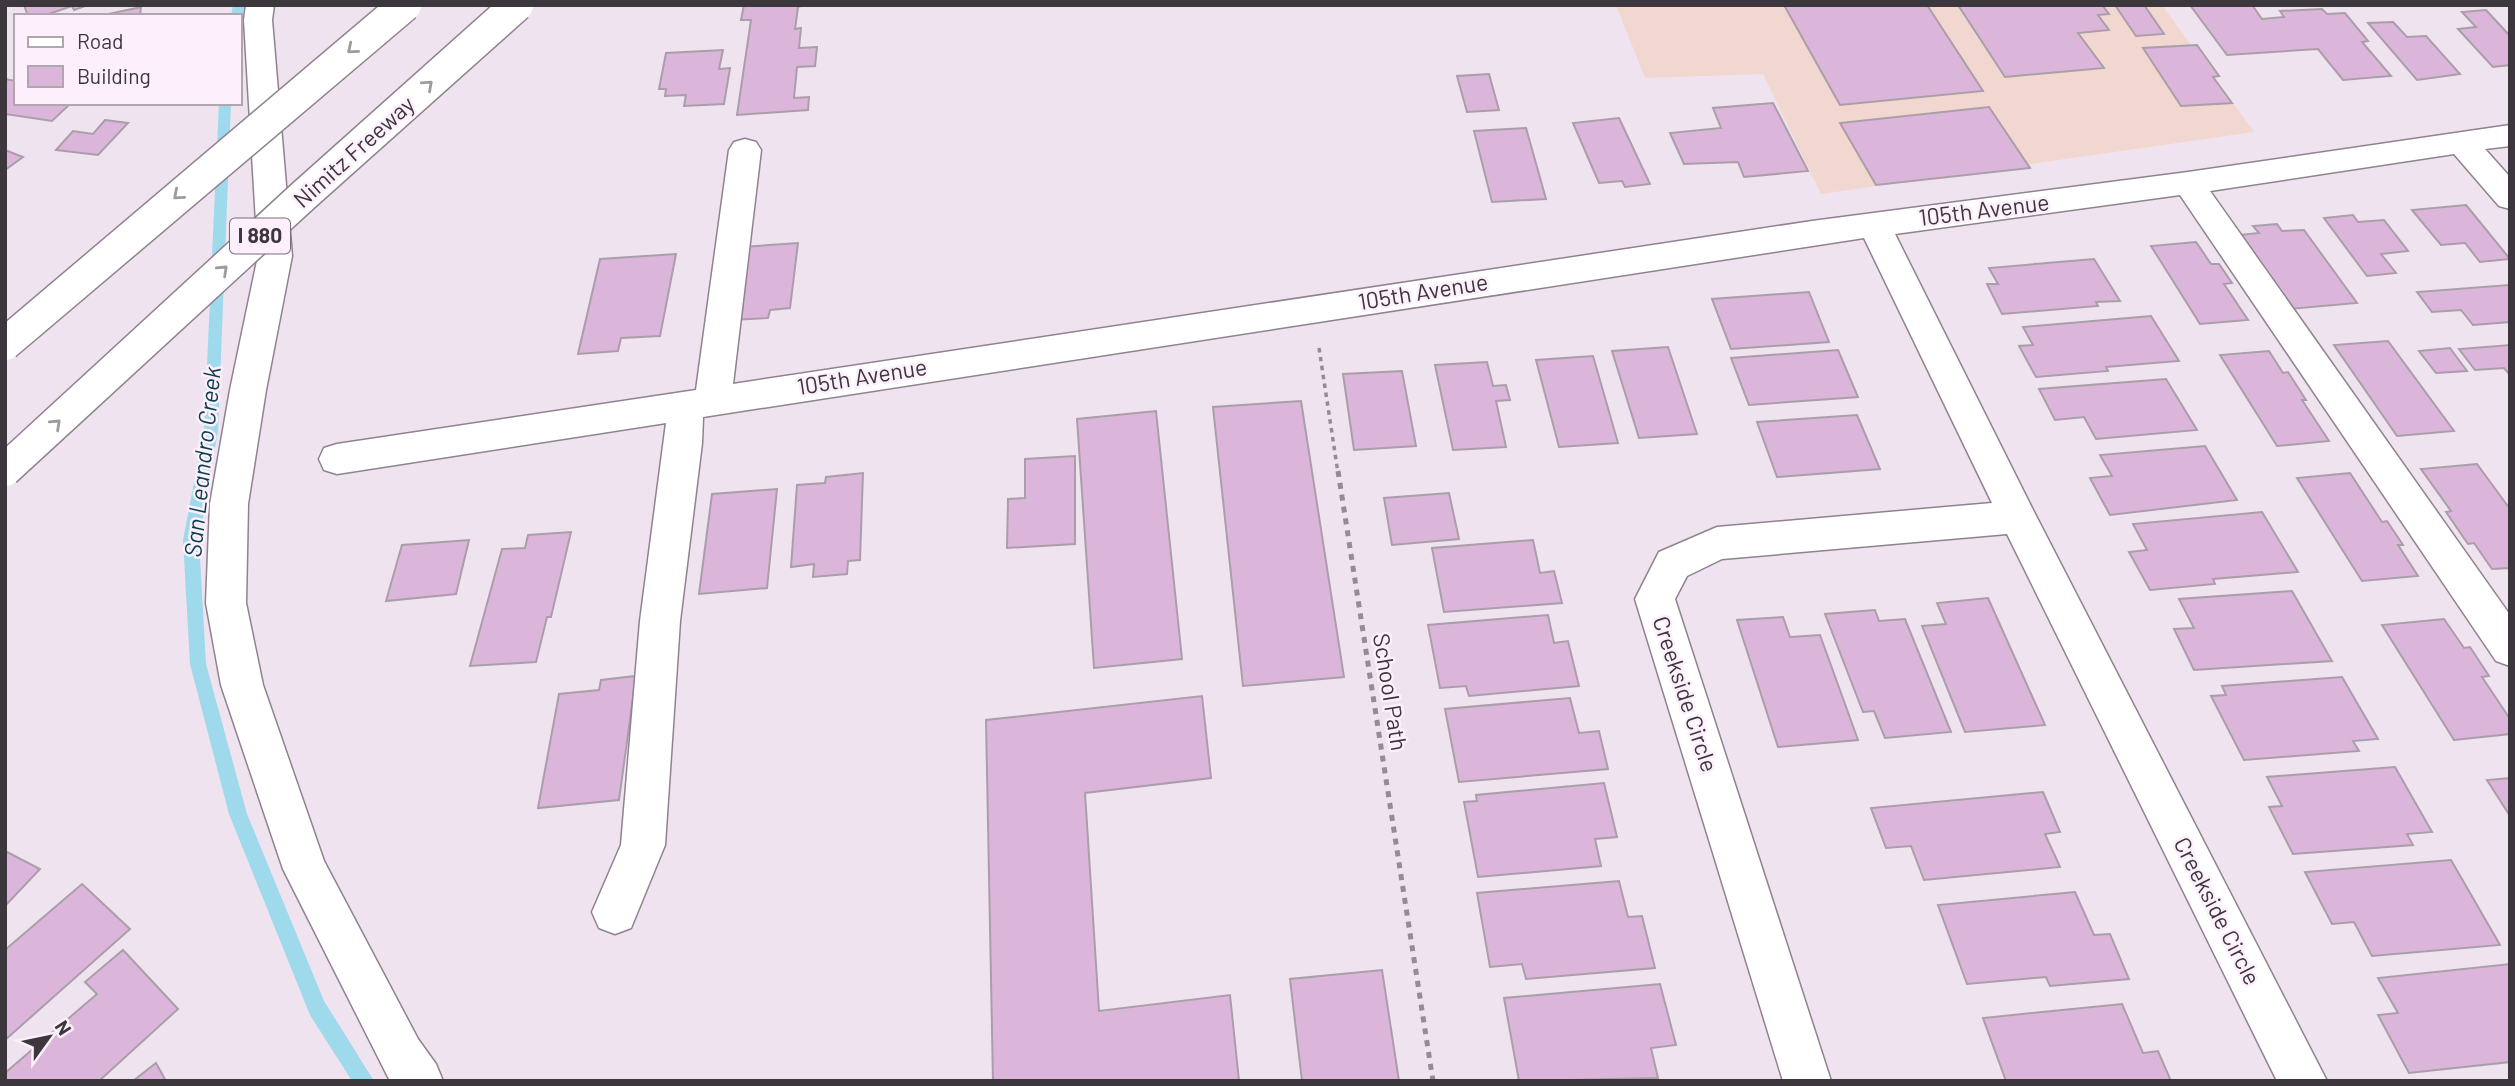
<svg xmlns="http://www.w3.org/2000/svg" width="2515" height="1086" font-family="Barlow,sans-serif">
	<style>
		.industrial { fill: #f1d7d0 }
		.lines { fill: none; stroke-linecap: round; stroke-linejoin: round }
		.stream { fill: #9ed9ec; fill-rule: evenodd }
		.building { fill: #dcb6da; stroke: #aa9ea9; stroke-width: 2 }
		.minor-casing { stroke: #8e838e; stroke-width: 3 }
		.path-far1 { stroke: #948b94; stroke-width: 3.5; stroke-dasharray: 4.5 4.5; stroke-linecap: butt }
		.path { stroke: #948b94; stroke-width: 5; stroke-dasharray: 6 6; stroke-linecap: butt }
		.minor { fill: #fff; fill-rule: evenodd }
		.highway-bridge-casing { stroke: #8e838e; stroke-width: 35; stroke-linecap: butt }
		.highway-bridge { stroke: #fff; stroke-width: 32 }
		.oneway { stroke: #9e9b9e }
		.labels { text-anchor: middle; stroke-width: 5; stroke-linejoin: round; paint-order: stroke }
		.shield { fill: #fdf0fc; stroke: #766e76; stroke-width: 2 }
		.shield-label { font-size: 21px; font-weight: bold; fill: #3c373c }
		.street-label { font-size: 23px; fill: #3c373c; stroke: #fdf0fc }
		.water-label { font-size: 24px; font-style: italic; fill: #083e4c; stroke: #fdf0fc }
	</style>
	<rect width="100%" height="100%" fill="#efe3ef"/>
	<path class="industrial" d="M1616 5H2162L2254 132 1821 194 1763 74 1645 78Z"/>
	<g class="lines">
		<g class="stream">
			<path d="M233 5H245L241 19 240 16H231Z"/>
			<path d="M219 103H231L218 431 199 540 206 664 247 814 324 1001 374 1081H352L310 1015 229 814 190 664 183 540 204 431Z"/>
		</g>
	</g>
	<g class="building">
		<path d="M24 5H88L74 10 72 6 43 16H28Z"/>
		<path d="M744 5H804L798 7 795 29 801 28 799 48 817 47 815 66 797 67 794 98 809 97 808 110 737 115 751 20H741Z"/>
		<path d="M1784 5H1927L1983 91 1840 105Z"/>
		<path d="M1958 5H2102L2109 14 2098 15 2109 30 2078 33 2104 68 2005 77Z"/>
		<path d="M2115 5H2144L2164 34 2136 36Z"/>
		<path d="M2190 5H2252L2262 19 2284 17 2280 11 2322 9 2327 14 2345 13 2368 41 2362 42 2391 76 2343 80 2318 49 2227 55Z"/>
		<path d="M141 7 140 16H99Z"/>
		<path d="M2486 10 2510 36V65L2493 67 2458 29 2476 27 2462 12Z"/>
		<path d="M2393 22 2407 37 2426 36 2460 74 2417 80 2368 23Z"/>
		<path d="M2197 45 2219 76 2213 77 2232 103 2181 106 2143 48Z"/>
		<path d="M723 50 719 69 730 68 724 104 684 106 686 95 665 96 666 89H659L666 53Z"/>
		<path d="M1489 74 1499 110 1467 112 1457 76Z"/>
		<path d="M5 79 16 81V103H71L52 121 5 114Z"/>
		<path d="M1773 103 1808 171 1744 177 1738 162 1684 164 1670 133 1721 128 1713 108Z"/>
		<path d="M1989 107 2030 168 1876 185 1840 123Z"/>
		<path d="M1619 118 1650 184 1625 187 1622 181 1599 183 1573 123Z"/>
		<path d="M105 120 128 123 98 155 56 150 73 131 93 134Z"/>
		<path d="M1526 128 1546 199 1492 202 1474 131Z"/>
		<path d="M5 150 23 157 5 170Z"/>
		<path d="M2466 205 2510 259 2480 262 2465 243 2441 245 2412 210Z"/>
		<path d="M2353 215 2358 222 2384 220 2408 251 2381 254 2396 273 2367 276 2324 218Z"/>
		<path d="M2277 224 2282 231 2304 230 2357 303 2289 309 2239 235 2259 233 2253 226Z"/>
		<path d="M2196 242 2211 264H2219L2232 283 2224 284 2248 320 2200 324 2151 246Z"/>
		<path d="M798 243 790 308 770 310 768 318 732 320 742 247Z"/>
		<path d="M676 254 660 336 621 338 618 351 578 354 600 259Z"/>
		<path d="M2094 259 2120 301 2096 302 2098 306 2002 314 1987 284H1998L1989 268Z"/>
		<path d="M2509 285 2510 322 2473 325 2461 310 2432 312 2417 292Z"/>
		<path d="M1809 292 1829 342 1731 349 1712 299Z"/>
		<path d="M2151 316 2179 361 2106 367 2108 371 2036 377 2019 346 2033 345 2023 327Z"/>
		<path d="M2388 341 2454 431 2397 436 2334 345Z"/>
		<path d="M2510 345V375L2504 368 2475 370 2459 349Z"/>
		<path d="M1668 347 1697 434 1639 438 1612 351Z"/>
		<path d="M2450 348 2467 371 2436 373 2419 351Z"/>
		<path d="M1838 350 1858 397 1749 405 1731 358Z"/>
		<path d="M2269 351 2283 373 2288 372 2306 400H2302L2329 441 2277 446 2220 355Z"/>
		<path d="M1593 356 1618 443 1559 447 1536 360Z"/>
		<path d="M1487 362 1493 386 1506 385 1510 400 1496 401 1506 447 1453 450 1435 365Z"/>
		<path d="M1402 371 1416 446 1354 450 1343 374Z"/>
		<path d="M2166 379 2197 430 2096 439 2084 417 2055 420 2039 389Z"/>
		<path d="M1301 401 1344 677 1243 686 1213 407Z"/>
		<path d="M1156 411 1182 659 1094 668 1077 419Z"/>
		<path d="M1857 415 1880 469 1777 477 1757 422Z"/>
		<path d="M2205 446 2237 500 2110 515 2090 478 2112 476 2100 455Z"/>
		<path d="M1075 456V544L1007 548 1008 499 1025 498V459Z"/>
		<path d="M2477 464 2510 509V568L2492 569 2474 543 2468 544 2446 512 2451 511 2421 469Z"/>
		<path d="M863 473 860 560 848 561 847 574 813 577 814 564 791 567 797 485 825 483 826 477Z"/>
		<path d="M2350 473 2382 522 2387 521 2403 545H2398L2418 576 2362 581 2297 478Z"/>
		<path d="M777 489 767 588 699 594 712 494Z"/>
		<path d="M1449 493 1459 539 1392 545 1384 498Z"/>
		<path d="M2262 512 2298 572 2213 579 2215 584 2150 590 2129 552 2147 550 2133 524Z"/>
		<path d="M571 532 551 617H547L536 662 470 666 502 549 525 548 528 535Z"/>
		<path d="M469 540 456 594 386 601 402 545Z"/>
		<path d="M1533 540 1540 573 1554 571 1562 603 1444 612 1432 548Z"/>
		<path d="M2292 591 2332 661 2194 670 2174 629 2194 628 2179 599Z"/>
		<path d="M1988 598 2045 725 1965 732 1922 626 1946 624 1937 603Z"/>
		<path d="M1875 610 1879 621 1905 619 1951 732 1885 738 1874 711 1863 712 1825 614Z"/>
		<path d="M1548 615 1554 643 1568 641 1579 686 1469 696 1466 686 1440 688 1428 625Z"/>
		<path d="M1783 617 1790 637 1820 635 1858 740 1778 747 1737 620Z"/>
		<path d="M2444 619 2464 648 2470 647 2489 676 2482 677 2510 719V734L2454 740 2382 625Z"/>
		<path d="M636 676 619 800 538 808 559 694 599 690 601 680Z"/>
		<path d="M2342 677 2378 739 2353 741 2359 751 2244 760 2211 696 2226 695 2222 686Z"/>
		<path d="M1202 696 1211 778 1085 793 1099 1011 1230 995 1239 1081H993L986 720Z"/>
		<path d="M1570 698 1579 733 1599 731 1608 769 1459 782 1445 709Z"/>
		<path d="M2395 767 2432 832 2407 834 2413 845 2293 854 2269 807 2282 806 2267 777Z"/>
		<path d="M2510 778V816L2487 780Z"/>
		<path d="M1604 783 1617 837 1595 839 1601 866 1478 877 1464 802 1477 801 1476 795Z"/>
		<path d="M2043 792 2060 832 2045 834 2060 867 1924 880 1911 846 1886 848 1871 808Z"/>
		<path d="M5 851 40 869 5 906Z"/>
		<path d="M2451 860 2500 945 2372 956 2354 922 2332 924 2305 872Z"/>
		<path d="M1619 881 1628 917 1642 916 1655 968 1526 979 1522 964 1490 967 1477 893Z"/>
		<path d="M82 884 130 929 5 1040V950Z"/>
		<path d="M2075 892 2094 935 2110 934 2129 979 2050 986 2046 977 1967 984 1938 905Z"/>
		<path d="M123 950 178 1009 99 1081H5V1073L97 994 85 982Z"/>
		<path d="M2510 964V1062L2409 1073 2378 1015 2398 1013 2378 978Z"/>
		<path d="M1382 970 1399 1081H1302L1290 979Z"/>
		<path d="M1660 984 1676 1045 1651 1048 1658 1078 1519 1081 1504 998Z"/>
		<path d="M2122 1004 2143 1053 2158 1051 2171 1081H2006L1983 1018Z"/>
		<path d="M156 1063 166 1081H133Z"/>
	</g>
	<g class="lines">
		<defs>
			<g id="minor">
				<path d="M246 5H274L272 20 292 256 266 390 248 504 246 603 263 685 324 861 418 1039 436 1064 443 1081H390L283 869 221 685 206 603 210 504 230 390 258 256 244 20Z"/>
				<path d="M2510 125V146L2485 149 2510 177V209L2499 206 2454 154 2210 191 2510 615V666L2496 661 2180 195 1895 234 2031 506 2327 1081H2277L2007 534 1722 559 1687 576 1675 599 1831 1081H1783L1635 599 1659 552 1717 527 1992 503 1864 238 703 417 702 443 680 621 665 845 631 928 615 934 599 928 592 912 621 845 640 621 666 423 337 474 324 470 319 459 324 448 337 444 696 390 729 150 734 142 745 139 756 142 761 150 733 384 1812 221 2188 172Z"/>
			</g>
		</defs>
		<use href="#minor" class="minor-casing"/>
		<path class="path-far1" d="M1319 348 1338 473"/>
		<path class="path" d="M1338 471 1433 1081"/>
		<use href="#minor" class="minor"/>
		<defs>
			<g id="highway-bridge">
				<path d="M5 344 405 5"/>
				<path d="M5 470 302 197 517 5"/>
			</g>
		</defs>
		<use href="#highway-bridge" class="highway-bridge-casing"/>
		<use href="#highway-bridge" class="highway-bridge"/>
	</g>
	<defs><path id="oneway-chevron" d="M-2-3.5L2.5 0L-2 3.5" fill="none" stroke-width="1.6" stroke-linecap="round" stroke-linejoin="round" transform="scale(1.75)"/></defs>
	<g class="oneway">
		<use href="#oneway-chevron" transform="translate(352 49) rotate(140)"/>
		<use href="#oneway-chevron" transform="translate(428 85) rotate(-42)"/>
		<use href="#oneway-chevron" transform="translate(178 195) rotate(139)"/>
		<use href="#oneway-chevron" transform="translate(223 270) rotate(-43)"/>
		<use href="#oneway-chevron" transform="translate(56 424) rotate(-43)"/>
	</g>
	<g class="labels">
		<rect class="shield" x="230" y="218.5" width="60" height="35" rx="5"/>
		<g class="shield-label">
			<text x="260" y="243">I 880</text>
		</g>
		<g class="street-label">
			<text transform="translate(354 152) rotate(-42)" y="8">Nimitz Freeway</text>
			<text transform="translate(1984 210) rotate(-7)" y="8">105th Avenue</text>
			<text transform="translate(1423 292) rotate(-9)" y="8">105th Avenue</text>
			<text transform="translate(862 377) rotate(-9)" y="8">105th Avenue</text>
			<text transform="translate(1390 692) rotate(81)" y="8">School Path</text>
			<text transform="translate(1685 694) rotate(72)" y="8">Creekside Circle</text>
			<text transform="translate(2217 911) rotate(63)" y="8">Creekside Circle</text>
		</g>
		<g class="water-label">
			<text transform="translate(203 462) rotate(-84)" y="8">San Leandro Creek</text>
		</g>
	</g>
	<rect width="2515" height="1086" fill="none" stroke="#3c373c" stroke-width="14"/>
	<rect x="14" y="14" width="228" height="91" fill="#fdf0fc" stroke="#b0a6af" stroke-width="2"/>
	<rect x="28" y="37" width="35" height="10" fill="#ffffff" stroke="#b0a6af" stroke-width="2"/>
	<text x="77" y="49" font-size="21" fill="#3c373c">Road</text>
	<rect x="28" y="66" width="35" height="21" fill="#dcb6da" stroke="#b0a6af" stroke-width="2"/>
	<text x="77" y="84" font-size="21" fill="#3c373c">Building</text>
	<g transform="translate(49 1037) rotate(57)" stroke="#fdf0fc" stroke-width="5" paint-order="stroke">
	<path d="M0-5L12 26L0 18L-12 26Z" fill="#3c373c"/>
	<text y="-10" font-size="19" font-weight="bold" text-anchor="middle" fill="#3c373c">N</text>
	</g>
</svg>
